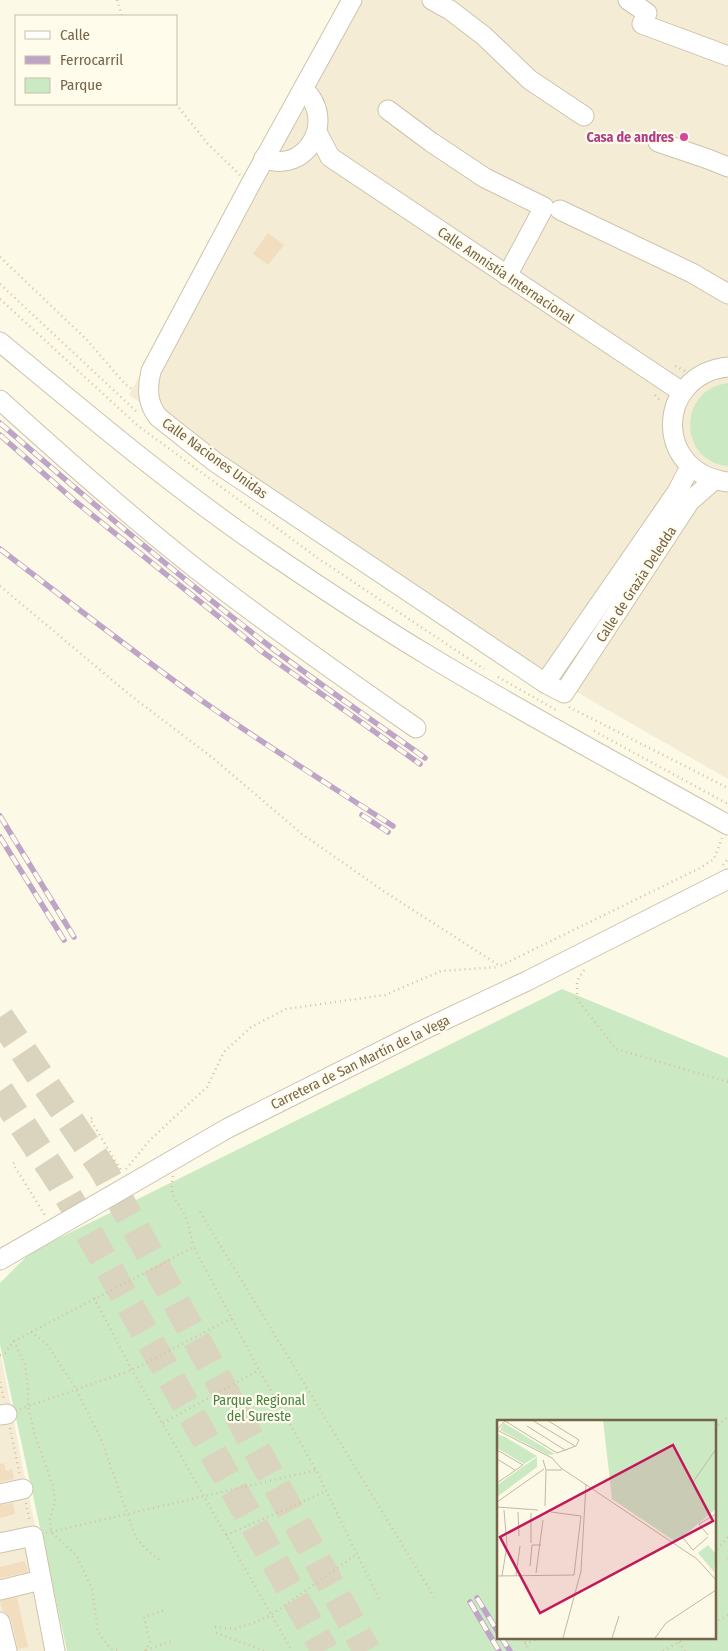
<svg xmlns="http://www.w3.org/2000/svg" width="728" height="1651" font-family="'Fira Sans Condensed',sans-serif">
	<style>
		.residential { fill: #f4ecd4 }
		.green { fill: #cbeac4; fill-rule: evenodd }
		.building { fill: #f2debe }
		.lines { fill: none; stroke-linecap: round; stroke-linejoin: round }
		.highway-tunnel { stroke: #dad4bf; stroke-width: 28; stroke-dasharray: 28 14; stroke-linecap: butt }
		.minor-casing { stroke: #cec3ac; stroke-width: 21 }
		.path { stroke: #d7c2a0; stroke-width: 2.5; stroke-dasharray: 1 4; stroke-linecap: butt }
		.minor { stroke: #fff; stroke-width: 19 }
		.rail-casing { stroke: #bea4c6; stroke-width: 5.5 }
		.rail { stroke: #fffcec; stroke-width: 4; stroke-dasharray: 11; stroke-linecap: butt }
		.hotel-dot { fill: #d1479c; stroke: #fffcec; stroke-width: 2 }
		.labels { text-anchor: middle; stroke-width: 4.5; stroke-linejoin: round; paint-order: stroke }
		.hotel-label { font-size: 14px; font-weight: bold; fill: #b23c85; stroke: #fffcec; text-anchor: end }
		.street-label { font-size: 14px; fill: #76644a; stroke: #fffcec }
		.park-label { font-size: 14px; fill: #498145; stroke: #fffcec }
		.inset-road { fill: none; stroke: #c2b9a3; stroke-width: 1 }
		.view { fill: #c2185b; fill-opacity: 0.15; stroke: #c2185b; stroke-width: 2.5 }
		.inset-edge { fill: none; stroke: #76644a; stroke-width: 2.5 }
	</style>
	<rect width="100%" height="100%" fill="#fcf9e6"/>
	<g class="residential">
		<path d="M343 0H728V779L526 663 129 395Z"/>
		<path d="M0 1351 25 1479 62 1651H0Z"/>
	</g>
	<g class="green">
		<path d="M728 383V466C678 462 677 389 728 383Z"/>
		<path d="M562 989 728 1058V1651H67L0 1345V1283L31 1252ZM498 1421H714V1637H498Z"/>
	</g>
	<g class="building">
		<path d="M268 233 284 245 268 265 253 254Z"/>
		<path d="M4 1463 6 1471 12 1469 14 1479 0 1482V1464Z"/>
		<path d="M13 1503 15 1514 0 1518V1505Z"/>
		<path d="M25 1561 28 1572 0 1578V1567Z"/>
		<path d="M17 1597 28 1647 18 1649 11 1619 8 1614 3 1611 0 1601Z"/>
	</g>
	<g class="lines">
		<g class="highway-tunnel">
			<path d="M0 1017 103 1169 367 1651"/>
			<path d="M0 1091 60 1182 325 1651"/>
		</g>
		<defs>
			<g id="minor">
				<path d="M352 0 250 185 151 371C147 388 147 403 158 417L215 462 545 683 564 693 690 501 714 480"/>
				<path d="M432 0 450 10 484 36 530 80 584 116"/>
				<path d="M628 0 647 13 642 24 728 56"/>
				<path d="M388 110 431 142 485 178 544 207 507 276"/>
				<path d="M317 132 330 157 682 392"/>
				<path d="M658 142 708 159 728 167"/>
				<path d="M264 158C306 176 338 119 303 89"/>
				<path d="M560 210 692 273 728 294"/>
				<path d="M0 342C87 414 173 487 267 551 320 587 374 623 429 656 527 715 628 769 728 825"/>
				<path d="M728 367C655 375 653 473 728 482"/>
				<path d="M0 400C64 458 128 515 195 568 267 624 341 676 416 728"/>
				<path d="M545 683 677 492 690 467"/>
				<path d="M0 1260 228 1128 421 1031 527 981 728 879"/>
				<path d="M0 1415 7 1414"/>
				<path d="M0 1494 23 1489"/>
				<path d="M0 1543 33 1536 55 1651"/>
				<path d="M0 1590 41 1580"/>
				<path d="M0 1622 7 1651"/>
			</g>
		</defs>
		<use href="#minor" class="minor-casing"/>
		<g class="path">
			<path d="M117 0 122 16"/>
			<path d="M176 104 207 143 240 175"/>
			<path d="M0 257 87 340 125 384 133 390"/>
			<path d="M0 284 137 412"/>
			<path d="M0 299 137 425 319 559 484 669"/>
			<path d="M675 366 685 371"/>
			<path d="M655 395 662 402"/>
			<path d="M0 586 130 695 214 759 302 834 385 892 500 966 700 868 714 859 722 838"/>
			<path d="M498 677 556 710"/>
			<path d="M569 707 728 788"/>
			<path d="M594 731 728 804"/>
			<path d="M723 865 728 859"/>
			<path d="M584 970 577 981V999L616 1049 728 1082"/>
			<path d="M92 1118 90 1119 122 1172"/>
			<path d="M14 1163 13 1164 46 1217"/>
			<path d="M126 1169 150 1140 207 1087 224 1052 251 1027 286 1009 385 995 441 971 498 967"/>
			<path d="M173 1176C168 1197 178 1200 185 1216 189 1226 191 1237 194 1247"/>
			<path d="M200 1212 434 1597"/>
			<path d="M94 1298 132 1370 292 1651"/>
			<path d="M31 1332 47 1344 76 1389 101 1439 136 1538 150 1553 160 1560"/>
			<path d="M14 1341 25 1365 28 1389V1406L34 1433 53 1486 55 1502 50 1519 51 1532 77 1556 92 1589 98 1632 110 1648 121 1651"/>
			<path d="M0 1355 5 1353 14 1341 194 1247 259 1370 316 1470 379 1599"/>
			<path d="M0 1382 4 1400"/>
			<path d="M20 1409 132 1370 232 1318"/>
			<path d="M163 1423 259 1370"/>
			<path d="M10 1428 20 1476"/>
			<path d="M714 1428 728 1417"/>
			<path d="M26 1503 30 1522"/>
			<path d="M46 1533 316 1470"/>
			<path d="M226 1535 327 1491"/>
			<path d="M714 1553 728 1537"/>
			<path d="M728 1558V1559"/>
			<path d="M714 1623 728 1615"/>
			<path d="M215 1627 234 1629 253 1623 271 1615 357 1554"/>
			<path d="M216 1633 265 1651"/>
			<path d="M523 1637 529 1651"/>
			<path d="M679 1642 685 1651"/>
			<path d="M525 1644 544 1637"/>
			<path d="M146 1650 172 1641"/>
			<path d="M145 1651 150 1642 144 1617 165 1610"/>
			<path d="M663 1651 688 1637"/>
		</g>
		<use href="#minor" class="minor"/>
		<defs>
			<g id="rail">
				<path d="M0 423C87 499 176 574 268 645 319 684 372 720 425 758"/>
				<path d="M0 435 76 502 264 653 420 764"/>
				<path d="M0 549C61 596 122 643 184 688 252 737 323 781 393 826"/>
				<path d="M362 815 388 832"/>
				<path d="M0 816 74 937"/>
				<path d="M0 837 64 940"/>
				<path d="M477 1598 498 1632"/>
				<path d="M470 1602 499 1651"/>
				<path d="M501 1637 510 1651"/>
			</g>
		</defs>
		<use href="#rail" class="rail-casing"/>
		<use href="#rail" class="rail"/>
	</g>
	<circle class="hotel-dot" cx="684" cy="137" r="5"/>
	<g class="labels">
		<g class="hotel-label">
			<text x="674" y="142">Casa de andres</text>
		</g>
		<g class="street-label">
			<text transform="translate(506 275) rotate(34)" y="5">Calle Amnistía Internacional</text>
			<text transform="translate(215 458) rotate(36)" y="5">Calle Naciones Unidas</text>
			<text transform="translate(636 584) rotate(-57)" y="5">Calle de Grazia Deledda</text>
			<text transform="translate(360 1062) rotate(-26)" y="5">Carretera de San Martín de la Vega</text>
		</g>
		<g class="park-label">
			<text x="259" y="1405">Parque Regional<tspan x="259" dy="16">del Sureste</tspan></text>
		</g>
	</g>
	<g transform="translate(497 1420)">
		<rect width="219" height="219" fill="#fcf9e6"/>
		<path d="M106 0H219V89L179 122 115 79ZM7 3 58 34 51 35 3 10ZM0 14 8 17 40 36 27 44 0 28ZM40 37V47L0 77V65ZM211 125 219 134 217 152 201 133Z" fill="#cbeac4"/>
		<path class="inset-road" d="M35 0 78 26M50 0 82 20 79 26 60 33M30 6 68 30M0 10 55 38 64 48 200 139 219 160M0 10 8 1 60 33M0 30 26 45 0 63M0 39 18 50M46 40 49 50H65M196 62 219 29M0 82 47 49M48 86 49 50M0 87 41 90M21 92 22 116M211 115 202 104 219 94M186 118 196 130 211 117M34 123V93M33 146 35 125H44M39 153 46 100M0 156 77 155 84 96 54 92M5 156 10 125 7 90M19 156 23 126M66 218 84 151 89 64M115 218 122 196M158 218 169 203 219 170"/>
		<path class="view" d="M176 25 216 101 43 193 3 117Z"/>
		<rect width="219" height="219" class="inset-edge"/>
	</g>
	<rect x="15" y="15" width="162" height="90" fill="#fffcec" stroke="#c8bfab"/>
	<rect x="25" y="31" width="25" height="8" fill="#ffffff" stroke="#c8bfab"/>
	<text x="60" y="40" font-size="15" fill="#76644a">Calle</text>
	<rect x="25" y="56" width="25" height="8" fill="#bea4c6" stroke="#c8bfab"/>
	<text x="60" y="65" font-size="15" fill="#76644a">Ferrocarril</text>
	<rect x="25" y="78" width="25" height="15" fill="#cbeac4" stroke="#c8bfab"/>
	<text x="60" y="90" font-size="15" fill="#76644a">Parque</text>
</svg>
